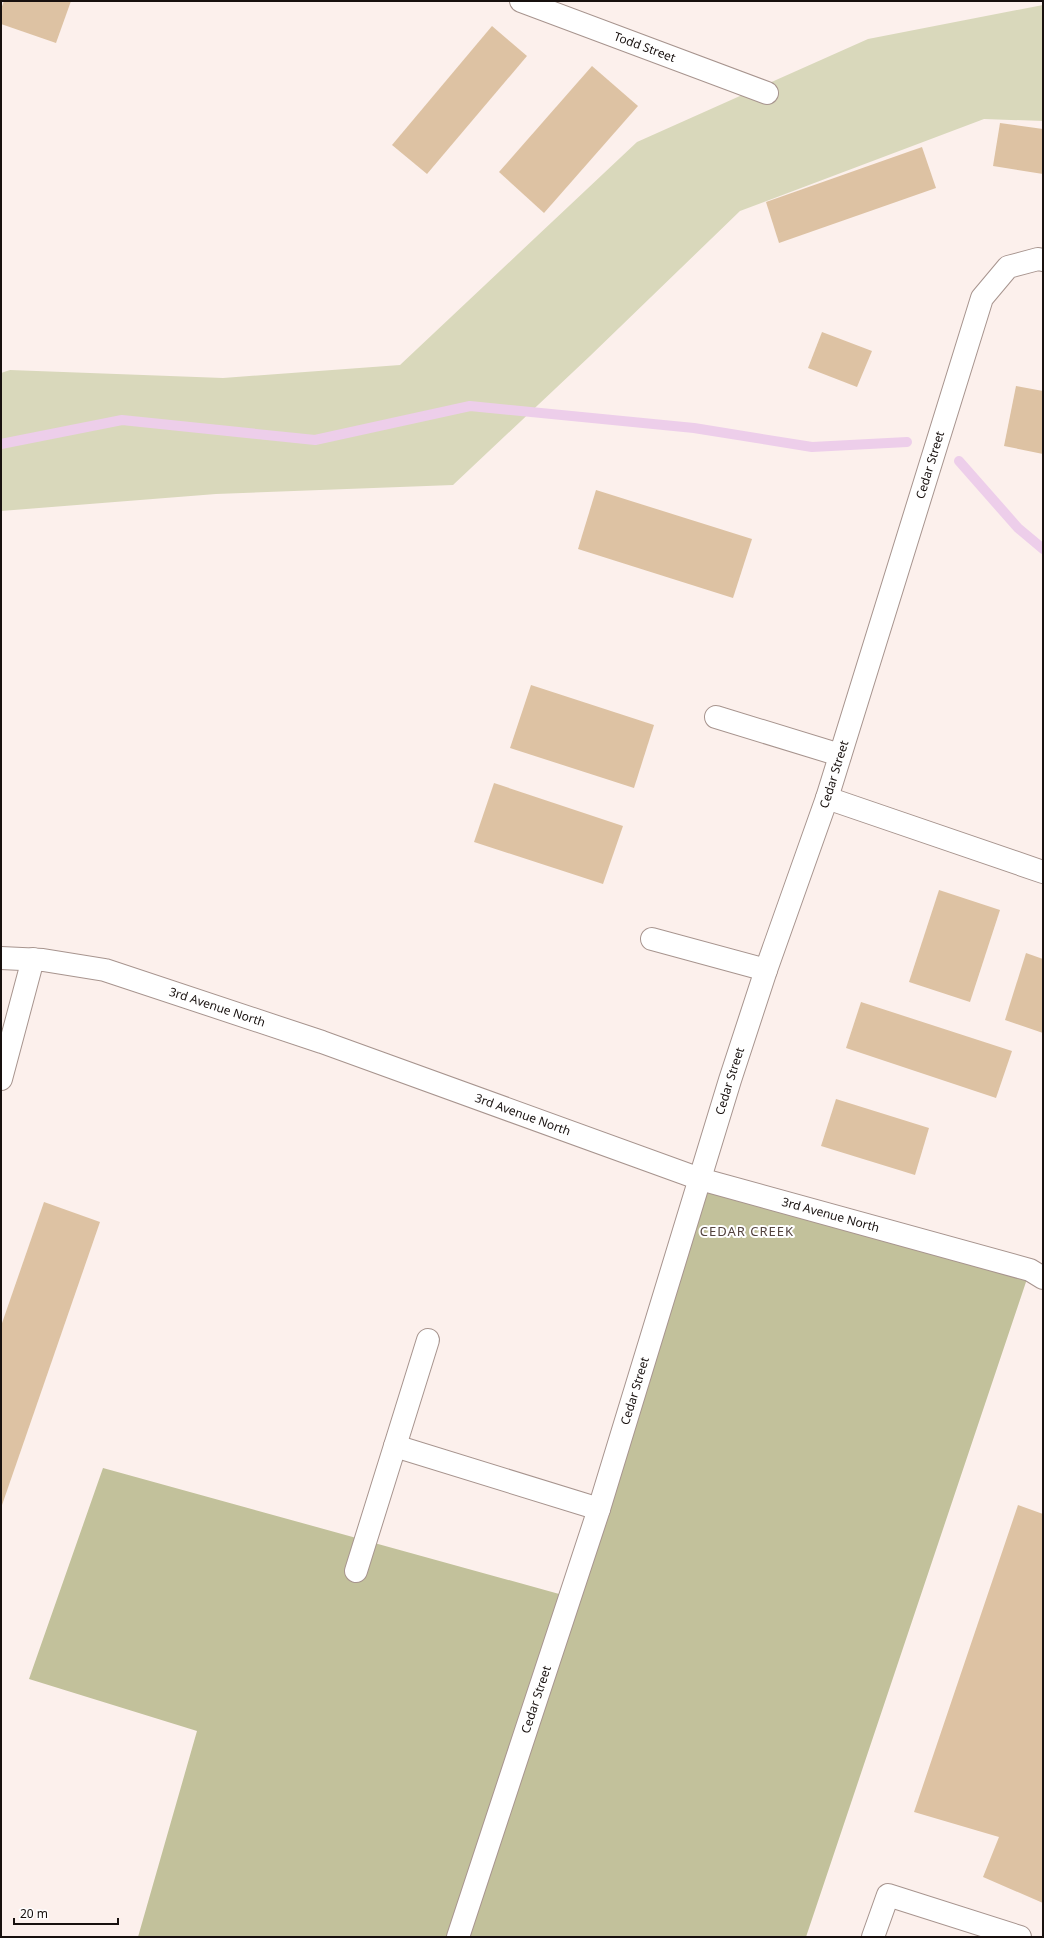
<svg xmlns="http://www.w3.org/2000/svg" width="1044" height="1938" font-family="'Noto Sans',sans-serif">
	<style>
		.green { fill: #d9d8bb }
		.forest { fill: #c2c19b }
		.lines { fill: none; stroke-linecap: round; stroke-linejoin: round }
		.stream { stroke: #edceea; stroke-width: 10 }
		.building { fill: #ddc2a3 }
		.minor-casing { stroke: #a7948e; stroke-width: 24 }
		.minor { stroke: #fff; stroke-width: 22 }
		.labels { text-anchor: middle; stroke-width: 4; stroke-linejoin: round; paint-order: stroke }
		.street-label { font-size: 12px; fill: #17100e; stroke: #fff }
		.neighbourhood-label { font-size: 13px; letter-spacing: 1px; fill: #53433e; stroke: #fff }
	</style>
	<rect width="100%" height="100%" fill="#fcf0ec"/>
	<path class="green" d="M1043 5V121L984 119 740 211 590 356 453 485 216 494 1 511V373L10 370 223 378 400 365 637 142 868 39Z"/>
	<path class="forest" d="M700 1179 1030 1270 806 1937H138L197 1731 29 1679 103 1468 570 1597Z"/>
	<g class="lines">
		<g class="stream">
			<path d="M1 444 122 420 315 440 470 406 694 428 812 447 907 442"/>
			<path d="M959 461 1018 528 1043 549"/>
		</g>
	</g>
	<g class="building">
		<path d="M4 1H71L56 43 1 24V9Z"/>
		<path d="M492 26 527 56 427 174 392 145Z"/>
		<path d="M592 66 638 106 544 213 499 172Z"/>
		<path d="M1000 123 1043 129V174L993 166Z"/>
		<path d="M922 147 936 188 779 243 766 202Z"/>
		<path d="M822 332 872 351 857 387 808 368Z"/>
		<path d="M1016 386 1043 391V454L1004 446Z"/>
		<path d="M596 490 752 539 733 598 578 549Z"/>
		<path d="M531 685 654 725 634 788 510 748Z"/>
		<path d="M494 783 623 826 603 884 474 842Z"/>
		<path d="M939 890 1000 910 970 1002 909 982Z"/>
		<path d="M1026 953 1043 959V1033L1005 1020Z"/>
		<path d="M861 1002 1012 1051 996 1098 846 1048Z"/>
		<path d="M836 1099 929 1128 915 1175 821 1146Z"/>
		<path d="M44 1202 100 1222 1 1508V1326Z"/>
		<path d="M1018 1505 1043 1514V1903L983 1877 999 1837 914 1812Z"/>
	</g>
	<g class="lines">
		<defs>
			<g id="minor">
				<path id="s1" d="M521 1 767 93"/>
				<path d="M716 717 840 755"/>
				<path d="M827 798 1043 872"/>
				<path d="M652 939 766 970"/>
				<path id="s2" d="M1 958 43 960 105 970 322 1042 700 1179 1030 1270 1043 1278"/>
				<path d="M1 1079 33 959"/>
				<path d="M395 1446 428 1340"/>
				<path d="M356 1571 395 1446 599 1509"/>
				<path id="s3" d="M458 1937 599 1509 730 1080 766 970 827 798 982 298 1008 267 1038 259 1043 260"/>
				<path d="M873 1937 888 1895 1020 1937"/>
			</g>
		</defs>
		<use href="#minor" class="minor-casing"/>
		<use href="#minor" class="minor"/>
	</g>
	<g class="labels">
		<g class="street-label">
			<text dy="4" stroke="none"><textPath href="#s1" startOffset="132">Todd Street</textPath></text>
			<text dy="4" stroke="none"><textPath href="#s3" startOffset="1546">Cedar Street</textPath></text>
			<text dy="4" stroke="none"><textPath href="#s3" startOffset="1222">Cedar Street</textPath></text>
			<text dy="4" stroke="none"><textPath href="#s2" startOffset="223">3rd Avenue North</textPath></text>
			<text dy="4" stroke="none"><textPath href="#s3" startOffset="898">Cedar Street</textPath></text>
			<text dy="4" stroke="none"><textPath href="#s2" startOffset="547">3rd Avenue North</textPath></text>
			<text dy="4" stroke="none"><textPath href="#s2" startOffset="871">3rd Avenue North</textPath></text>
			<text dy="4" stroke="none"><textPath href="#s3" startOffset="574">Cedar Street</textPath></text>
			<text dy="4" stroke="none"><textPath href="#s3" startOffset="250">Cedar Street</textPath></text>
		</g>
		<g class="neighbourhood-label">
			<text x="747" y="1236">CEDAR CREEK</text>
		</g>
	</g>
	<rect width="1044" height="1938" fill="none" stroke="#17100e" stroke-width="4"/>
	<path d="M14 1918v6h104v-6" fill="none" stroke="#17100e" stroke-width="2"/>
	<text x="20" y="1918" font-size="12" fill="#17100e" stroke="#ffffff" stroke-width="3" paint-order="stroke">20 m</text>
</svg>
